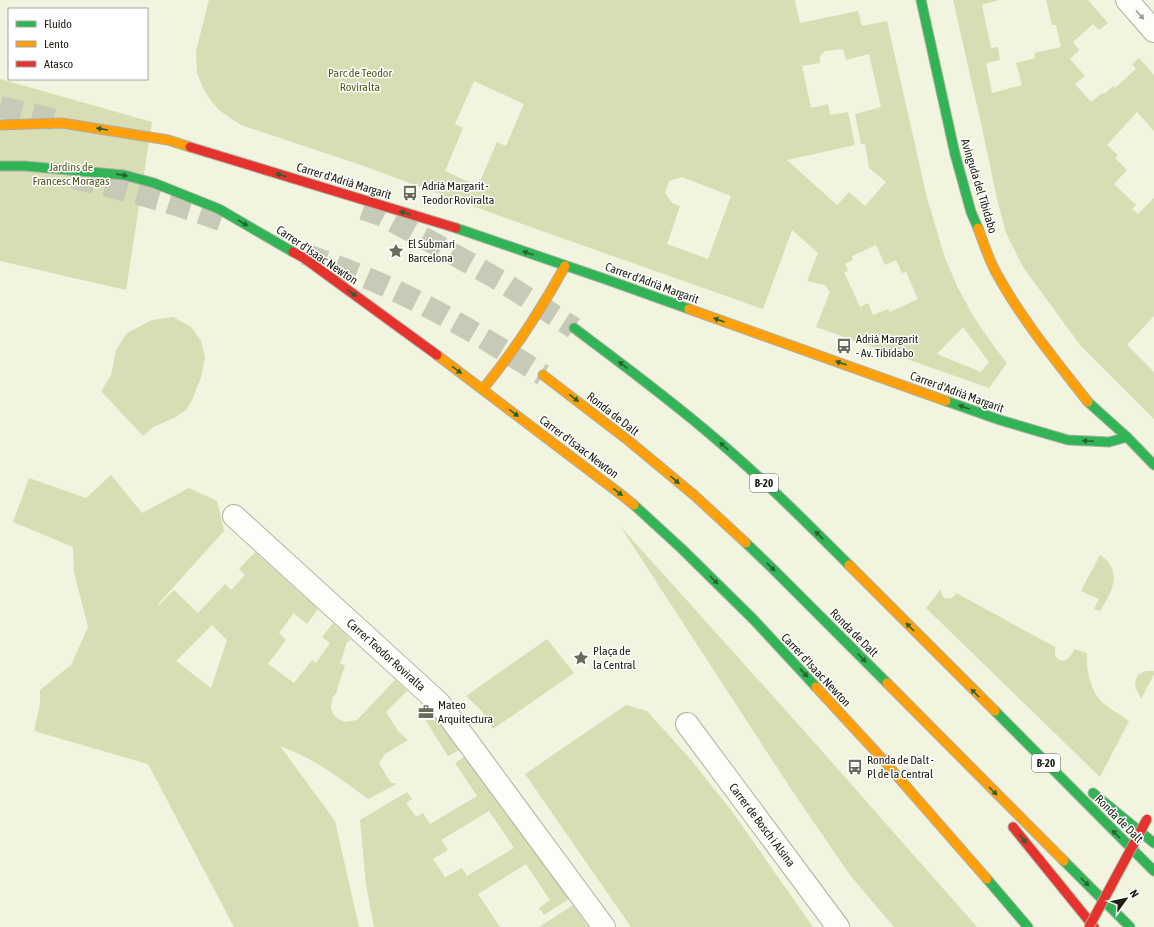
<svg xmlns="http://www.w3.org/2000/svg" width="1154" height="927" font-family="'Asap Condensed',sans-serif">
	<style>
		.green { fill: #d9ddb3; fill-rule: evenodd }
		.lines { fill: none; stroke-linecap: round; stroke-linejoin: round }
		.highway-tunnel { stroke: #c7cab6; stroke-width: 22; stroke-dasharray: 22 11; stroke-linecap: butt }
		.street-casing { stroke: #aeb0a0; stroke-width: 24 }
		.fast-casing { stroke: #aeb0a0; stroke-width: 11 }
		.slow-casing { stroke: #aeb0a0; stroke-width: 11 }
		.jam-casing { stroke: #aeb0a0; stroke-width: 11 }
		.street { stroke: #fdfdfa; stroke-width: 22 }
		.fast { stroke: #30b455; stroke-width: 9 }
		.slow { stroke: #ff9f0a; stroke-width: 9 }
		.jam { stroke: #e5322d; stroke-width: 9 }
		.jam-bridge-casing { stroke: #aeb0a0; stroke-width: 11; stroke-linecap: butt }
		.jam-bridge { stroke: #e5322d; stroke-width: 9 }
		.oneway { fill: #9a9a92 }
		.oneway2 { fill: #276331 }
		.labels { text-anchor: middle; stroke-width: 3; stroke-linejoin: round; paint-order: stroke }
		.shield { fill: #fff; stroke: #63645a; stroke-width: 1 }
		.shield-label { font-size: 11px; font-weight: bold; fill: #202114 }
		.park-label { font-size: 12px; fill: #55591a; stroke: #fff }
		.street-label { font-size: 12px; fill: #202114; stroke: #fff }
		.poi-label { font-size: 12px; fill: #202114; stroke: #fff; text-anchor: start }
	</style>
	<rect width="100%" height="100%" fill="#f1f4de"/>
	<g class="green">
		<path d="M209 0H794L795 1 800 23 858 11 862 26 887 21 927 198 945 258 958 288 975 319 996 349 1007 363 989 388 816 327 830 292 825 285 807 281 818 253 792 230 763 309 539 230 355 163 241 125 220 111 211 101 204 90 197 73 196 51ZM843 49 846 60 869 54 881 107 855 114 861 144H865L869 168 886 182 865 206 849 192 837 205 787 160 855 145 848 112 830 115 828 104 811 108 802 66 820 63V56L825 51ZM474 81 524 104 506 146 497 142 478 186 445 171 463 128 455 124ZM682 177 731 196 708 259 667 244 680 206 672 203 665 193 669 181ZM876 245 885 265 896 260 902 273 906 272 918 299 890 312 888 309 873 315 868 303 860 307 844 272 848 271 845 264 853 260 852 256ZM963 327 989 362 981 372 937 354Z"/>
		<path d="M953 0H999L982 5 991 48 998 47 1000 60 986 63 992 93 1022 85 1016 63 1035 58 1034 53 1061 47 1056 25H1052L1046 0H1088L1108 23 1099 30 1093 24 1073 42 1079 50 1070 59 1085 76 1075 84 1091 102 1102 93 1104 94 1113 86 1115 88 1136 69 1132 64 1139 58 1154 75V131L1137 112 1107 145 1118 155 1115 158 1127 170 1114 184 1136 205 1132 209 1138 214 1154 198V316L1127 345 1154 372V419L1080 345 1023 267 1006 233 997 199 981 123Z"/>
		<path d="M0 79 152 122 126 290 0 261Z"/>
		<path d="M173 317 191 327 201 341 205 357 201 377 193 398 186 410 174 418 153 427 143 436 101 391 111 376 116 350 127 333 152 320Z"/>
		<path d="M111 475 142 513 189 488 217 501 224 531 158 604 159 605 174 590 198 613 225 584 231 590 245 575 239 569 255 552 318 609 307 624 294 613 279 633 286 640 268 664 294 683 312 660 316 663 330 643 322 637 333 623 351 640 347 642 340 664 345 665 336 693 332 699 331 708 333 714 338 719 345 722 357 720 395 680 407 691 386 712 398 731 408 740 385 754 379 763 390 782 397 784 368 799C341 779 312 757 280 746L335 821 359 927H234L148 764 34 731 40 704V690L71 665 88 627 74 572 73 547 13 522 29 478 86 498ZM212 625 227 640 211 688 176 661Z"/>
		<path d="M620 526 814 742 977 927H894L850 875 791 789Z"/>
		<path d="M1100 555C1124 571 1112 592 1100 611L1094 609 1099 599 1081 591Z"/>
		<path d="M941 589V592L944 598C950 599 953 599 956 593L1055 647V656C1064 667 1070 657 1075 649L1087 653C1086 669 1090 692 1103 703 1111 710 1121 715 1129 721L1100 777 926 608Z"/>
		<path d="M547 639 574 673 493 729 481 710 466 696Z"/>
		<path d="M1146 671H1154V674L1141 699C1137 688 1132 688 1138 675Z"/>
		<path d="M626 705 647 711 691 760 731 810 813 927H631L525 774Z"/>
		<path d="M434 716 456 736 463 748 448 756 426 721Z"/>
		<path d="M468 754 569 899 544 915 539 908 550 900 526 864 478 894 500 927H374L366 885 360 820 407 792 412 799 406 803 416 817 423 813 430 824 477 796 455 763ZM489 811 514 848 467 876 462 868 445 877 433 859 448 850 441 840Z"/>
		<path d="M573 905 588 927H539Z"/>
	</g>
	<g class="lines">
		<g class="highway-tunnel">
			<path d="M0 107 56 120"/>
			<path d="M73 178C124 189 174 203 223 221"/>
			<path d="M363 209 381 215 437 245 501 281 574 328"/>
			<path d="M305 254C334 265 364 276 392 289 445 314 494 344 543 375"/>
		</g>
		<defs>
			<g id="street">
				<path d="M1127 0 1154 31"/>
				<path d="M234 516 439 703 604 927"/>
				<path d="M687 724 838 927"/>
			</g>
			<g id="fast">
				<path d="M921 0 955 154 971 212 978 228"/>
				<path d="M0 166H25L124 175 154 183 219 209 293 252"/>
				<path d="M456 228 605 279 689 309"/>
				<path d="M574 328C622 364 671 400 717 440 763 479 806 522 849 565"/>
				<path d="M946 401 1000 420 1068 440 1109 442 1127 437"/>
				<path d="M1088 402 1127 437 1154 465"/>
				<path d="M634 505 682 549 754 620 816 687"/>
				<path d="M746 543 772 568 887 683"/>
				<path d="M995 711 1154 871"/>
				<path d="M1093 793 1154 843"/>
				<path d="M1064 861 1130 927"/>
				<path d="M987 879 1028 927"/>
			</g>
			<g id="slow">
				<path d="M0 125 62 123 168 140 190 147"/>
				<path d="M978 228C984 244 989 261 998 276 1023 321 1056 361 1088 402"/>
				<path d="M689 309 946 401"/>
				<path d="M437 355 623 496 634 505"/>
				<path d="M543 375 629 441 694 495 746 543"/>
				<path d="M483 389C514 351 541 310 565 266"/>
				<path d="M849 565 995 711"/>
				<path d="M887 683 1064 861"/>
				<path d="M816 687 877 753 987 879"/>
			</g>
			<g id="jam">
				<path d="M190 147 456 228"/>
				<path d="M293 252 304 258 437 355"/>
				<path d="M1013 827 1094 927"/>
			</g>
		</defs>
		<use href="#street" class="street-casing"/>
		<use href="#fast" class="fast-casing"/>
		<use href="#slow" class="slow-casing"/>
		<use href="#jam" class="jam-casing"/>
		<use href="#street" class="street"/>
		<use href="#fast" class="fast"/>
		<use href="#slow" class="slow"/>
		<use href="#jam" class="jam"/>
		<defs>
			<path id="jam-bridge" d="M1089 927 1147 819"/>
		</defs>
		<use href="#jam-bridge" class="jam-bridge-casing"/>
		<use href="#jam-bridge" class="jam-bridge"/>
	</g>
	<defs><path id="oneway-solid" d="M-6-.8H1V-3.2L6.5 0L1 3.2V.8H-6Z"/></defs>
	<use class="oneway" href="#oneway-solid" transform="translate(1140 15) rotate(48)"/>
	<g class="oneway2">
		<use href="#oneway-solid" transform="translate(102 129) rotate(-171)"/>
		<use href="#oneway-solid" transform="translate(122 175) rotate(9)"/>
		<use href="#oneway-solid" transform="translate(281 175) rotate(-163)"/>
		<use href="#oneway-solid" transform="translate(405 213) rotate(-163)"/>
		<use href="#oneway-solid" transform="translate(243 223) rotate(30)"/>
		<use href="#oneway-solid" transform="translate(528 253) rotate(-161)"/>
		<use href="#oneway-solid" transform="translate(352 293) rotate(36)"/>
		<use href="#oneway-solid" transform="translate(719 320) rotate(-160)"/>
		<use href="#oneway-solid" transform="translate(841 363) rotate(-160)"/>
		<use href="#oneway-solid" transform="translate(623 365) rotate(-143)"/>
		<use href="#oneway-solid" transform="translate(457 370) rotate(37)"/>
		<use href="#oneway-solid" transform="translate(574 398) rotate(37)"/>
		<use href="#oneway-solid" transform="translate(964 407) rotate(-160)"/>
		<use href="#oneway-solid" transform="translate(514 413) rotate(37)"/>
		<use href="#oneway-solid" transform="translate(1088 441) rotate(-178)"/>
		<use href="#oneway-solid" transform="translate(724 446) rotate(-138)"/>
		<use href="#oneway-solid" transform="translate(675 480) rotate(40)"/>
		<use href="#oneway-solid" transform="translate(618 492) rotate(38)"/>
		<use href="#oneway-solid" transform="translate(819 535) rotate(-136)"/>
		<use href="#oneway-solid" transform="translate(771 567) rotate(44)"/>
		<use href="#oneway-solid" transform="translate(714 580) rotate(45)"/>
		<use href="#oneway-solid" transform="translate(910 627) rotate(-135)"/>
		<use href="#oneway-solid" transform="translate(862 658) rotate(46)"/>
		<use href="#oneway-solid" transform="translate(804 673) rotate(47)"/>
		<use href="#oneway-solid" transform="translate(975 693) rotate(-135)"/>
		<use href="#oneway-solid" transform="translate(993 791) rotate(45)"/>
		<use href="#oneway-solid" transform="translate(1116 834) rotate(-135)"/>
		<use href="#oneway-solid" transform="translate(1023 839) rotate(51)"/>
		<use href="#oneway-solid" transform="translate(1085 882) rotate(45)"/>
	</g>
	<defs>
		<symbol id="bus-bare" viewBox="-9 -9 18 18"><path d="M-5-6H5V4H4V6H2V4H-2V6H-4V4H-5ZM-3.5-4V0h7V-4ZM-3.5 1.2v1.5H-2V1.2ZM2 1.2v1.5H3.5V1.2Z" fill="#696b5b" stroke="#fff" stroke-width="2.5" paint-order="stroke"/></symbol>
		<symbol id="sight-bare" viewBox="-9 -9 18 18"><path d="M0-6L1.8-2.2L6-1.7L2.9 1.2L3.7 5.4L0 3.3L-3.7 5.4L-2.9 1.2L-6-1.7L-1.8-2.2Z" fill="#696b5b" stroke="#fff" stroke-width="2.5" paint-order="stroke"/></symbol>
		<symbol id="office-bare" viewBox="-9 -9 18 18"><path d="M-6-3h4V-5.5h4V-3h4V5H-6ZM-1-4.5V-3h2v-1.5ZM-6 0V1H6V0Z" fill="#696b5b" stroke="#fff" stroke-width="2.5" paint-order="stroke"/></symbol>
	</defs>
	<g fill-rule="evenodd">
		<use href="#bus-bare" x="399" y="182" width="22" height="22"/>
		<use href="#sight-bare" x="385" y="240" width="22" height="22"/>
		<use href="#bus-bare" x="833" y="335" width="22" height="22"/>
		<use href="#sight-bare" x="570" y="647" width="22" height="22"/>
		<use href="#office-bare" x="415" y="701" width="22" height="22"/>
		<use href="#bus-bare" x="844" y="756" width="22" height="22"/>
	</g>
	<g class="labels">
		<g class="shield">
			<rect x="750" y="474" width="28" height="18" rx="3"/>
			<rect x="1032" y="754" width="28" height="18" rx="3"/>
		</g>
		<g class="shield-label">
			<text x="764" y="487">B-20</text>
			<text x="1046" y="767">B-20</text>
		</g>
		<g class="park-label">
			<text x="360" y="77">Parc de Teodor<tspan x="360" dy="14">Roviralta</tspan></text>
			<text x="71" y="171">Jardins de<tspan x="71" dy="14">Francesc Moragas</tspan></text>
		</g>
		<g class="street-label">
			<text transform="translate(344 181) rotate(17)" y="4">Carrer d'Adrià Margarit</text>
			<text transform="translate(979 186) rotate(73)" y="4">Avinguda del Tibidabo</text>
			<text transform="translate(317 255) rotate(34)" y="4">Carrer d'Isaac Newton</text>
			<text transform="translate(652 283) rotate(20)" y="4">Carrer d'Adrià Margarit</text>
			<text transform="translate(957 392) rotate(20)" y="4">Carrer d'Adrià Margarit</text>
			<text transform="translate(613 414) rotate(38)" y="4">Ronda de Dalt</text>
			<text transform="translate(579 447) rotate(37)" y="4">Carrer d'Isaac Newton</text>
			<text transform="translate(854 633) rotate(45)" y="4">Ronda de Dalt</text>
			<text transform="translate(386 655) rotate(42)" y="4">Carrer Teodor Roviralta</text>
			<text transform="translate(816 670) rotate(47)" y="4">Carrer d'Isaac Newton</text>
			<text transform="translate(1119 819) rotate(45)" y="4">Ronda de Dalt</text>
			<text transform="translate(762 825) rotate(53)" y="4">Carrer de Bosch i Alsina</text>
		</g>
		<g class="poi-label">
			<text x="422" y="190">Adrià Margarit -<tspan x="422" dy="14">Teodor Roviralta</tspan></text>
			<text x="408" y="248">El Submarí<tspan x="408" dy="14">Barcelona</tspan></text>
			<text x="856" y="343">Adrià Margarit<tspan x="856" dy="14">- Av. Tibidabo</tspan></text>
			<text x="593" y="655">Plaça de<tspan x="593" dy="14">la Central</tspan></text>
			<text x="438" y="709">Mateo<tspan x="438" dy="14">Arquitectura</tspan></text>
			<text x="867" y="764">Ronda de Dalt -<tspan x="867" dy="14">Pl de la Central</tspan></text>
		</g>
	</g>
	<rect x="8" y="8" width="140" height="72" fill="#ffffff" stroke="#a6a6a1"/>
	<rect x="16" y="21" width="20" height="6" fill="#30b455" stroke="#a6a6a1"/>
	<text x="44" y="28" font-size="12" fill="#202114">Fluido</text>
	<rect x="16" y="41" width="20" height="6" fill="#ff9f0a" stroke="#a6a6a1"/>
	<text x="44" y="48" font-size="12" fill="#202114">Lento</text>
	<rect x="16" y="61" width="20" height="6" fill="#e5322d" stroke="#a6a6a1"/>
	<text x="44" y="68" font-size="12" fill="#202114">Atasco</text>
	<g transform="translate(1126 899) rotate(57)" stroke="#ffffff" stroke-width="3" paint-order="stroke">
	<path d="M0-3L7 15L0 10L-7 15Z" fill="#202114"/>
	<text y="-6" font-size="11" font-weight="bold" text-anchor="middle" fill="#202114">N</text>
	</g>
</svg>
